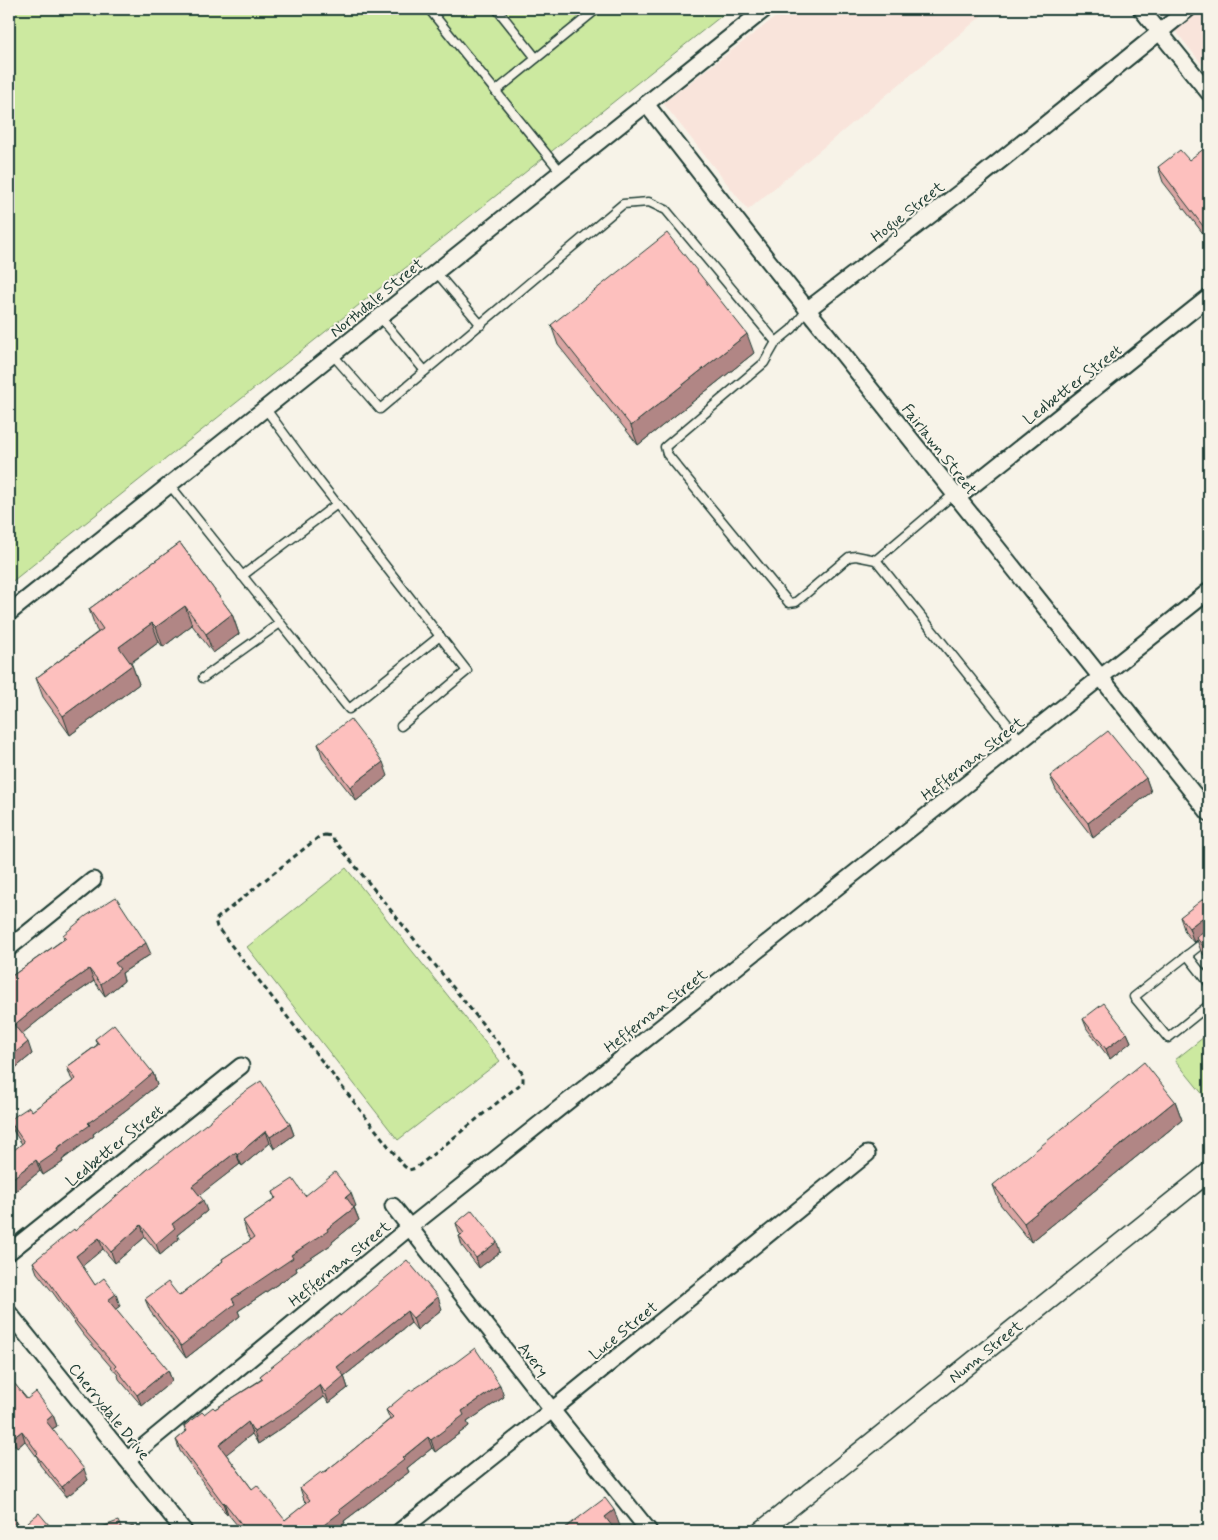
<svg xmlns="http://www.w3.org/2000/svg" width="1218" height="1540" font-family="Mynerve,sans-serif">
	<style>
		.built { fill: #f9e4db }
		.green { fill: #cce9a0; stroke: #76936a }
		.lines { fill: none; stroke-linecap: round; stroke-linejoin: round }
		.service-casing { stroke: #1f3d34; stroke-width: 11 }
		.minor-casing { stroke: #1f3d34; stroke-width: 19 }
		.tertiary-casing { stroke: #1f3d34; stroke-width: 21 }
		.path { stroke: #1f3d34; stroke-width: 3; stroke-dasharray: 5 4; stroke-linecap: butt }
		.service { stroke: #f7f3e8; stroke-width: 8 }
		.minor { stroke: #f7f3e8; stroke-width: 15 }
		.tertiary { stroke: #f7f3e8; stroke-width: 18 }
		.wall { fill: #daa5a3; stroke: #1f3d34 }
		.shaded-wall { fill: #b18685; stroke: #1f3d34 }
		.building { fill: #fdc0be; stroke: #1f3d34 }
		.labels { text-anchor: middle; stroke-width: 4; stroke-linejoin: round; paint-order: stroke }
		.street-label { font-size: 16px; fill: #1f3d34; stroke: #f7f3e8 }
	</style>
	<rect width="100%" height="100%" fill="#f7f3e8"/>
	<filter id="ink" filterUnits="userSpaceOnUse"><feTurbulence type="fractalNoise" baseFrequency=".02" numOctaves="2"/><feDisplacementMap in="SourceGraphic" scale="10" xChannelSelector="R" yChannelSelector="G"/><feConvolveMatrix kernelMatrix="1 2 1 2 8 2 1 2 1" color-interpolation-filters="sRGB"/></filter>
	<g filter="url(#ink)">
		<g class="built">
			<path d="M786 9H990L748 210 663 103Z"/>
			<path d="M1158 9H1209V73Z"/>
		</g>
		<g class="green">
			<path d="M9 9H730L9 584Z"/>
			<path d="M346 868 500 1061 398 1140 247 947Z"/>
			<path d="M1209 1033V1102L1175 1060Z"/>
		</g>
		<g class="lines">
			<defs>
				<g id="service">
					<path d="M429 9 561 172"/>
					<path d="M497 9 536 58"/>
					<path d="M496 91 597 9"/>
					<path d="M436 272 481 325"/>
					<path d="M807 310 792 329 776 342 764 363 665 447 667 454 789 603 796 602 849 557 856 556 876 560 954 494"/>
					<path d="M380 317 425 371"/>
					<path d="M332 354 380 409 623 204 649 202 666 210 776 342"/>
					<path d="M265 408 316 477 467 671 401 726"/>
					<path d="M169 484 349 709 440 636"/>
					<path d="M876 560 1021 741"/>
					<path d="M242 576 337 504"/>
					<path d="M203 678 280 623"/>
					<path d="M1209 938 1134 997 1168 1038 1209 1005"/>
					<path d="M1187 955 1209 983"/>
				</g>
				<g id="minor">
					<path d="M1141 9 1209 93"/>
					<path d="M646 104 767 259 1209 813"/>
					<path d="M807 310 980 177 1188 9"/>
					<path d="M957 498 1209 297"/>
					<path d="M9 613 765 9"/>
					<path d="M9 948 93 880"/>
					<path d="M393 1206 552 1410 649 1531"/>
					<path d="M9 1252 241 1066"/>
					<path d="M9 1313 184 1531"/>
					<path d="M127 1460 410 1227 1209 591"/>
					<path d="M400 1531 552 1410 867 1154"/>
				</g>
				<path id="tertiary" d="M761 1531 1209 1172"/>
			</defs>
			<use href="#service" class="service-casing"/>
			<use href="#minor" class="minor-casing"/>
			<use href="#tertiary" class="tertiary-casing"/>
			<path class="path" d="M325 835 331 836 523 1074V1082L416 1168 409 1170 404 1166 217 927 215 920 320 836Z"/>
			<use href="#service" class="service"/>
			<use href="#minor" class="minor"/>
			<use href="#tertiary" class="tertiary"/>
		</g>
		<g class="wall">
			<path d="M1189 160 1209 241 1163 182 1158 167Z"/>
			<path d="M551 325 754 353 638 445 558 345Z"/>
			<path d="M180 543 232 614 239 634 213 653 192 625 163 647 159 642 131 663 132 665 139 684 70 735 43 697 36 678 98 632 96 629 89 609Z"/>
			<path d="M318 744 388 776 356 801 323 759Z"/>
			<path d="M1050 776 1146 778 1151 792 1093 838 1056 790Z"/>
			<path d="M1209 899V962L1201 951 1197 940 1194 943 1185 932 1180 917Z"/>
			<path d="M63 935 151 954 122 973 124 981 105 996 94 981 49 1012 21 1034 32 1054 13 1070 9 1065V978L64 939Z"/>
			<path d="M1083 1019 1127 1033 1131 1042 1110 1059 1087 1029Z"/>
			<path d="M95 1039 153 1073 157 1085 126 1110 93 1134 94 1136 62 1160 63 1162 43 1175 40 1171 9 1196V1154L22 1144 14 1132 9 1120 32 1111 73 1081 71 1078 67 1067 97 1045Z"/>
			<path d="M1175 1101 1182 1120 1031 1242 1000 1204 993 1185Z"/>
			<path d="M290 1124 294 1135 274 1149 270 1143 242 1166 240 1164 199 1195 207 1211 177 1235 179 1239 160 1255 145 1237 115 1263 103 1249 82 1266 95 1285 120 1306 115 1309 152 1353 168 1370 172 1381 142 1406 119 1379 118 1375 82 1333 51 1290 37 1273 33 1262 75 1231 148 1169Z"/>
			<path d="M273 1192 305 1196 356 1206 354 1207 359 1220 332 1242V1244L296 1268 297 1271 238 1311 240 1316 186 1358 150 1311 145 1299 179 1296 223 1261 222 1259 251 1240 247 1234 243 1221 275 1199Z"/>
			<path d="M456 1223 500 1252 479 1268 462 1246 459 1236 461 1235 459 1233Z"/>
			<path d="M442 1309 417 1330 411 1323 344 1376 348 1388 329 1403 324 1397 297 1418 258 1444 252 1434 226 1454 252 1489 285 1520 307 1503 304 1500 300 1488 322 1474 354 1449 390 1419 386 1410 411 1391 504 1397 467 1422 469 1426 435 1452 432 1448 407 1468 409 1472 344 1521 345 1523 335 1531H242L228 1514 227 1515 180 1451 176 1440 186 1432 184 1426 204 1414 215 1409 262 1379 260 1376 340 1316Z"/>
			<path d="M9 1377 27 1399 53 1415 57 1426 52 1429 88 1480 66 1497 40 1465 37 1457 25 1441 17 1448 9 1438Z"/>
		</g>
		<g class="shaded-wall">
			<path d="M1209 222V241L1203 226Z"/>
			<path d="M747 334 754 353 638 445 631 426Z"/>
			<path d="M185 606 192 625 163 647 156 627Z"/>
			<path d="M232 614 239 634 213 653 206 634Z"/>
			<path d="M152 623 159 642 126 666 119 647Z"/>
			<path d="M132 665 139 684 70 735 63 716Z"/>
			<path d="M383 762 388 776 356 801 350 787Z"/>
			<path d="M1146 778 1151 792 1093 838 1088 823Z"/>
			<path d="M1202 918 1208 933 1196 937 1197 940 1194 943 1189 928Z"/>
			<path d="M146 943 151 954 122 973 124 981 105 996 101 984 115 963Z"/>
			<path d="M89 969 94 981 49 1012 18 1037 14 1025 45 1000Z"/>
			<path d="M1127 1033 1131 1042 1110 1059 1106 1049Z"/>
			<path d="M28 1042 32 1054 13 1070 9 1058Z"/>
			<path d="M153 1073 157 1085 126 1110 93 1134 94 1136 62 1160 63 1162 43 1175 39 1164 88 1123Z"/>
			<path d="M1175 1101 1182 1120 1031 1242 1024 1223Z"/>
			<path d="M290 1124 294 1135 274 1149 270 1137Z"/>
			<path d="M266 1131 270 1143 242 1166 237 1155Z"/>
			<path d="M236 1152 240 1164 196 1198 192 1186Z"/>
			<path d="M36 1160 40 1171 9 1196V1181Z"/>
			<path d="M351 1193 356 1206 350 1210 346 1197Z"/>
			<path d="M9 1200 13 1211 9 1214Z"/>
			<path d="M203 1200 207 1211 177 1235 179 1239 160 1255 156 1244 172 1224Z"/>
			<path d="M354 1208 359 1220 332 1242V1244L296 1268 297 1271 238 1311 240 1316 186 1358 181 1346 232 1299 327 1229Z"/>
			<path d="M141 1225 145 1237 115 1263 111 1252Z"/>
			<path d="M99 1238 103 1249 80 1268 76 1256Z"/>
			<path d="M497 1242 500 1252 479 1268 476 1258Z"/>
			<path d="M116 1294 120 1306 112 1312 108 1300Z"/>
			<path d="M438 1297 442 1309 417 1330 413 1318Z"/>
			<path d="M407 1311 411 1323 344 1376 348 1388 329 1403 325 1392 337 1367Z"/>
			<path d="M168 1370 172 1381 142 1406 137 1395Z"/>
			<path d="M320 1385 324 1397 297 1418 258 1444 254 1432Z"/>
			<path d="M500 1385 504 1397 467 1422 469 1426 435 1452 431 1440 462 1411Z"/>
			<path d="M53 1415 57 1426 49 1431 46 1421Z"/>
			<path d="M248 1422 252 1434 223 1457 219 1445Z"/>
			<path d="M22 1431 25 1441 17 1448 13 1438Z"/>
			<path d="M428 1437 432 1448 407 1468 409 1472 344 1521 345 1523 335 1531H316L339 1510Z"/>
			<path d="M84 1469 88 1480 66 1497 62 1487Z"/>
			<path d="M224 1502 228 1514 227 1515 223 1503Z"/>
			<path d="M614 1510 621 1529 618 1531H610L605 1517Z"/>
			<path d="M17 1523 20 1531 18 1530 19 1531H9V1530Z"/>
		</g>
		<g class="building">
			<path d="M1209 145V196L1208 197 1209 198V222L1203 226 1158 167 1180 150 1189 160Z"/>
			<path d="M667 233 747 334 631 426 551 325Z"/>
			<path d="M180 543 232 614 206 634 185 606 156 627 152 623 119 647 132 665 63 716 36 678 103 629 89 609Z"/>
			<path d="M350 719 383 762 350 787 318 744Z"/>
			<path d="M1108 731 1146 778 1088 823 1050 776Z"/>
			<path d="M1207 896 1209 899V923L1208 920 1202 918 1189 928 1180 917Z"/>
			<path d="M116 897 146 943 115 963 120 969 101 984 89 969 45 1000 14 1025 28 1042 9 1058V978L66 938 63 935 86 916Z"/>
			<path d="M1209 923V954L1196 937 1208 928Z"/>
			<path d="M1104 1003 1127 1033 1106 1049 1083 1019Z"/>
			<path d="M114 1024 153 1073 122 1099 88 1123 90 1125 57 1148 58 1151 39 1164 36 1160 9 1181V1154L24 1142 9 1120 29 1107 32 1111 76 1079 67 1067 99 1044 95 1039Z"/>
			<path d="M1144 1062 1175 1101 1024 1223 993 1185Z"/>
			<path d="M261 1081 290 1124 270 1137 266 1131 237 1155 236 1152 192 1186 203 1200 172 1224 175 1228 156 1244 141 1225 111 1252 99 1238 76 1256 95 1285 104 1278 116 1294 108 1300 152 1353 153 1352 168 1370 137 1395 115 1367 116 1366 77 1322 47 1279 33 1262 74 1229 75 1231 148 1169 210 1121V1120L243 1093Z"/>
			<path d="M335 1172 351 1193 346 1197 354 1208 327 1229 328 1231 291 1255 293 1258 232 1299 235 1304 181 1346 145 1299 168 1282 179 1296 223 1261 222 1259 254 1238 243 1221 276 1198 273 1192 293 1179 305 1196Z"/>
			<path d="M472 1210 497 1242 476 1258 459 1236 464 1233 456 1223Z"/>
			<path d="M407 1260 438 1297 413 1318 407 1311 337 1367 344 1376 325 1392 320 1385 293 1407 254 1432 248 1422 219 1445 252 1489 257 1485 285 1520 310 1500 300 1488 321 1472 322 1474 354 1449 393 1417 386 1410 410 1390 411 1391 455 1363 475 1348 500 1385 462 1411 464 1415 431 1440 428 1437 402 1458 404 1460 339 1510 341 1512 316 1531H247L224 1502 223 1503 176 1440 187 1431 184 1426 202 1412 204 1414 213 1407 215 1409 263 1379 260 1376 339 1314 340 1316Z"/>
			<path d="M9 1377 27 1399 36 1392 53 1415 46 1421 84 1469 62 1487 36 1455 38 1453 22 1431 13 1438 9 1432Z"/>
			<path d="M605 1498 614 1510 605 1517 616 1531H561Z"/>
			<path d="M9 1512 17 1523 9 1530Z"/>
			<path d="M39 1513 54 1531H20L18 1530Z"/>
			<path d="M118 1521 122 1530 133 1526 135 1531H103L102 1527Z"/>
		</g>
	</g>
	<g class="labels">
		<g class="street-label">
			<text transform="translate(907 211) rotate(-38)" y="6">Hogue Street</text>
			<text transform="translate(376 297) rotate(-39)" y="6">Northdale Street</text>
			<text transform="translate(1072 384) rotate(-38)" y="6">Ledbetter Street</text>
			<text transform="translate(940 449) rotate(52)" y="6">Fairlawn Street</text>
			<text transform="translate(972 758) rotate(-38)" y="6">Heffernan Street</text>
			<text transform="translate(655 1010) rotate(-38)" y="6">Heffernan Street</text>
			<text transform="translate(114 1145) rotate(-39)" y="6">Ledbetter Street</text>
			<text transform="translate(339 1263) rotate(-39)" y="6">Heffernan Street</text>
			<text transform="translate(623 1330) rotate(-39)" y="6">Luce Street</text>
			<text transform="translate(985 1351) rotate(-39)" y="6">Nunn Street</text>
			<text transform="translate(534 1359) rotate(52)" y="6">Avery</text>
			<text transform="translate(110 1411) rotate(51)" y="6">Cherrydale Drive</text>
		</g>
	</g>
	<rect width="1218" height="1540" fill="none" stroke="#f7f3e8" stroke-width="30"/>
	<rect x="15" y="15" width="1188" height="1510" fill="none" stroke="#1f3d34" stroke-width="2" filter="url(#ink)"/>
</svg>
